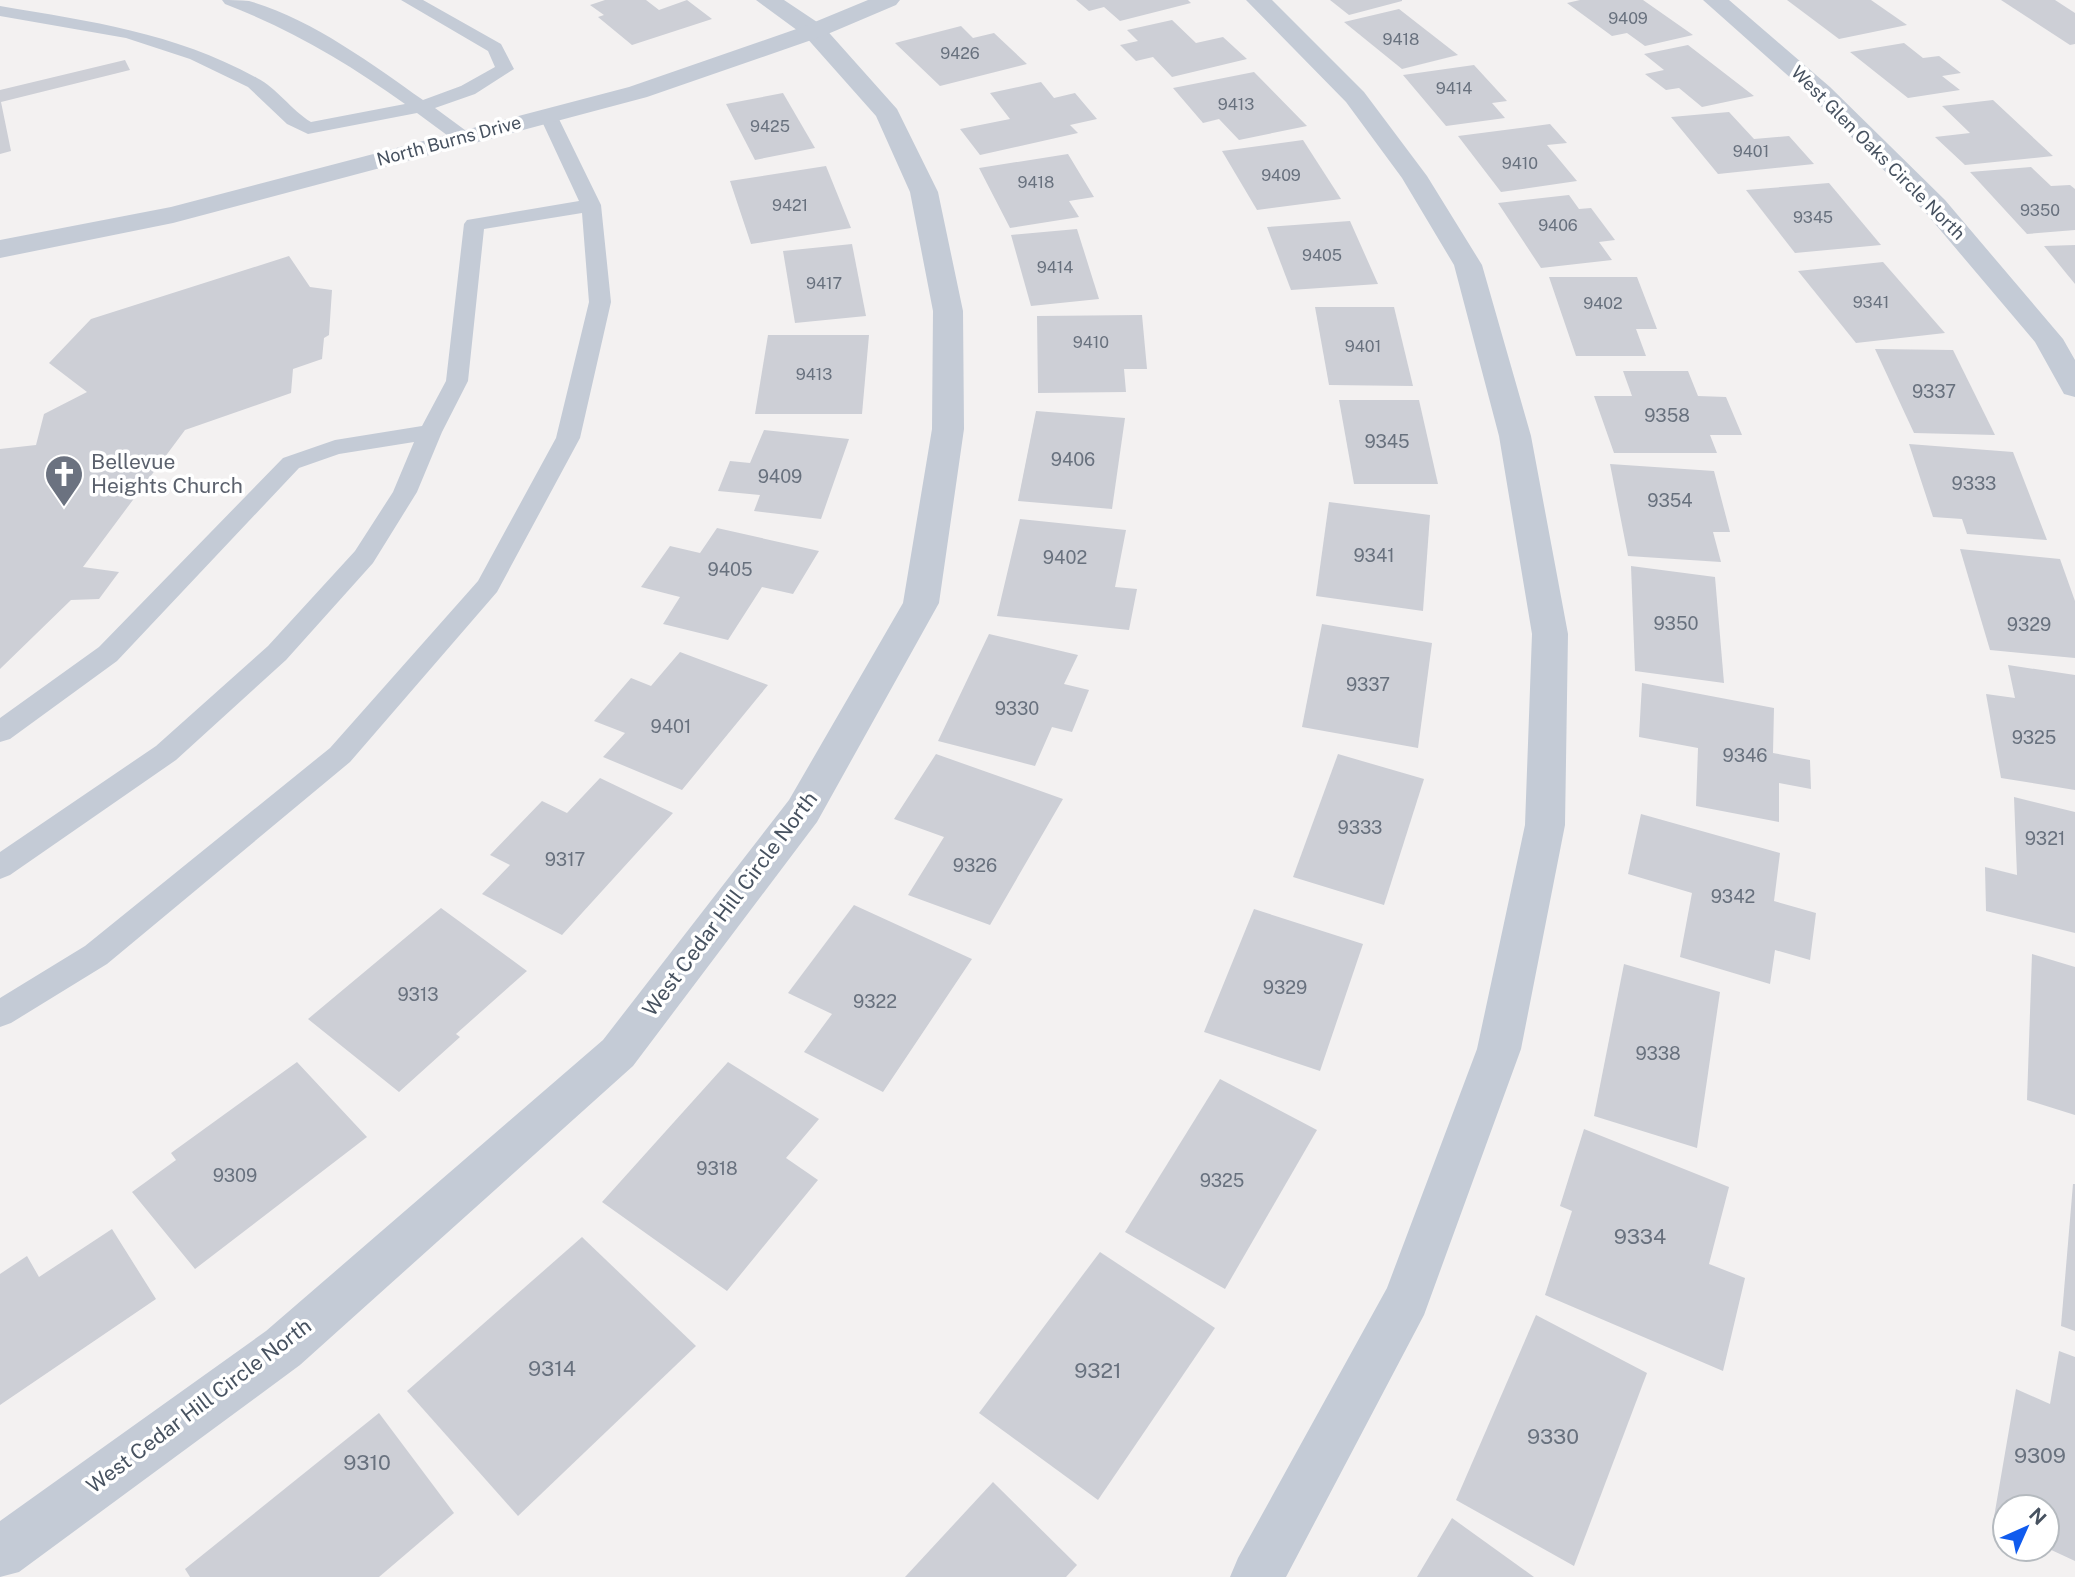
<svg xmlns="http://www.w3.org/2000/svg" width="2075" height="1577" font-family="'Public Sans',sans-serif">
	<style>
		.building { fill: #cdcfd6 }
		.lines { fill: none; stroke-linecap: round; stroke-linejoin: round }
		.service { fill: #c4cbd6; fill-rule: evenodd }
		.minor { fill: #c4cbd6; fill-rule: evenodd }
		.tertiary { fill: #c4cbd6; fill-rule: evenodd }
		.labels { text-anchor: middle; stroke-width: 7; stroke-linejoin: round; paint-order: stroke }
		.far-number-label { font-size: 16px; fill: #68717e }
		.far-street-label { font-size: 18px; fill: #475260; stroke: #fff }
		.number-label { font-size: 18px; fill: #68717e }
		.worship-label { font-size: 21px; fill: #5b616d; stroke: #fff; text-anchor: start }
		.street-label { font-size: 21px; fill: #475260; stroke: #fff }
		.near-number-label { font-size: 21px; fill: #68717e }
	</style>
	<rect width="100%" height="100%" fill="#f3f1f1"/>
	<g class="building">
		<path d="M605 0H646L659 10 687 0 712 19 632 45 598 17 604 15 590 5Z"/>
		<path d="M1076 0H1188L1191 3 1120 21 1104 7 1089 11Z"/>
		<path d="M1330 0H1402V1L1349 15Z"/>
		<path d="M1580 0H1643L1693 35 1645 46 1627 33 1612 36 1567 3Z"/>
		<path d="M1787 0H1871L1907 25 1839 39Z"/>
		<path d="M2001 0H2055L2075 13V44L2070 45Z"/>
		<path d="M1399 9 1458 55 1402 69 1344 22Z"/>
		<path d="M1172 20 1196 43 1223 37 1247 59 1172 77 1153 57 1136 61 1120 45 1138 41 1127 30Z"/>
		<path d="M961 26 973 38 994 33 1027 64 940 86 895 43Z"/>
		<path d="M1904 43 1923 58 1939 56 1961 73 1942 76 1960 90 1908 98 1850 52Z"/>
		<path d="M1688 45 1754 96 1702 107 1679 88 1666 90 1645 74 1664 70 1644 54Z"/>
		<path d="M125 60 130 70 1 102 11 151 0 154V90Z"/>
		<path d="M1474 65 1507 101 1492 103 1505 118 1446 126 1403 75Z"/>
		<path d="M1254 72 1307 126 1239 140 1219 119 1203 123 1173 88Z"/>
		<path d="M1041 82 1054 98 1075 93 1097 119 1070 125 1078 133 980 155 960 129 1010 119 990 93Z"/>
		<path d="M783 93 815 148 755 160 726 104Z"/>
		<path d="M1993 100 2053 156 1965 165 1935 137 1970 133 1942 106Z"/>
		<path d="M1729 112 1754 139 1789 136 1814 164 1718 174 1671 117Z"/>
		<path d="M1550 124 1567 143 1547 145 1577 181 1501 192 1458 136Z"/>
		<path d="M1303 140 1341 199 1257 210 1222 151Z"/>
		<path d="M1068 154 1094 197 1069 201 1079 217 1010 228 979 168Z"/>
		<path d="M826 166 851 228 751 244 730 181Z"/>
		<path d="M2031 167 2051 186 2070 185 2075 189V230L2027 234 1970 172Z"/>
		<path d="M1829 183 1881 245 1795 253 1746 190Z"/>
		<path d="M1569 195 1579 209 1591 208 1615 240 1599 242 1612 260 1541 268 1498 203Z"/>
		<path d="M1350 221 1378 284 1291 290 1267 227Z"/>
		<path d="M1077 229 1099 299 1031 306 1011 235Z"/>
		<path d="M852 244 866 316 795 323 783 251Z"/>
		<path d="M2075 245V284L2044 246Z"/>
		<path d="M289 256 310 287 332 290 329 335 324 338 322 359 293 369 291 393 185 430 83 567 119 572 99 599 71 600 0 669V449L36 445 44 414 87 392 49 363 91 319Z"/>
		<path d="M1883 262 1945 333 1856 343 1798 271Z"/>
		<path d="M1549 277H1637L1657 329H1636L1646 356H1576Z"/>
		<path d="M1315 307H1394L1413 386 1329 385Z"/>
		<path d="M1142 315 1147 369H1124L1126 392 1038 393 1037 316Z"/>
		<path d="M768 335H869L862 414H755Z"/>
		<path d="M1875 349 1953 350 1995 435 1914 433Z"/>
		<path d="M1623 371H1688L1698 396 1726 397 1742 435H1710L1717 453H1614L1594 396H1632Z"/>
		<path d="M1339 400H1419L1438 484H1354Z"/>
		<path d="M1036 411 1125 418 1112 509 1018 501Z"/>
		<path d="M764 430 849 439 821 519 754 511 760 495 718 491 730 461 750 463Z"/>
		<path d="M1909 444 2013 452 2047 540 1967 534 1962 519 1933 517Z"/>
		<path d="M1610 464 1714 471 1730 532H1713L1721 562 1628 556Z"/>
		<path d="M1329 502 1430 515 1423 611 1316 596Z"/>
		<path d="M1020 519 1126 530 1115 587 1137 589 1129 630 997 616Z"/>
		<path d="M717 528 819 551 793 594 762 587 728 640 663 624 680 597 641 587 670 546 700 553Z"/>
		<path d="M1960 549 2060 559 2075 601V658L1990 650Z"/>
		<path d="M1631 566 1715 577 1724 683 1635 671Z"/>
		<path d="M1322 624 1432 643 1418 748 1302 727Z"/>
		<path d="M989 634 1078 655 1064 684 1089 690 1072 732 1052 727 1035 766 938 741Z"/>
		<path d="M680 652 768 685 682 790 603 757 625 733 594 721 631 678 651 686Z"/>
		<path d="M2008 665 2075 675V790L2001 778 1986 694 2015 698Z"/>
		<path d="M1642 683 1774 708 1773 753 1810 760 1811 789 1779 783V822L1696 806 1698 748 1639 737Z"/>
		<path d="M936 754 1063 799 990 925 908 895 944 837 894 819Z"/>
		<path d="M1338 754 1424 779 1384 905 1293 877Z"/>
		<path d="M600 778 673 813 562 935 482 894 510 865 490 855 542 801 567 813Z"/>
		<path d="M2014 797 2075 812V933L1986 911 1985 867 2017 875Z"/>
		<path d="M1641 814 1780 853 1774 901 1816 913 1810 960 1775 950 1770 984 1680 957 1692 893 1628 874Z"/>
		<path d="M854 905 972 959 883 1092 804 1052 832 1014 788 993Z"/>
		<path d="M441 908 527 971 456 1034 460 1037 399 1092 308 1019Z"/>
		<path d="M1254 909 1363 944 1320 1071 1204 1032Z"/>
		<path d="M2032 954 2075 967V1115L2027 1100Z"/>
		<path d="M1624 964 1720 992 1697 1148 1594 1116Z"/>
		<path d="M297 1062 367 1137 195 1269 132 1192 176 1160 171 1153Z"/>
		<path d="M728 1062 819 1119 786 1158 818 1180 727 1291 602 1202Z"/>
		<path d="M1220 1079 1317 1130 1225 1289 1125 1232Z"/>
		<path d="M1584 1129 1729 1187 1709 1264 1745 1278 1723 1371 1545 1295 1572 1211 1560 1206Z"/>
		<path d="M2073 1184H2075V1331L2061 1326Z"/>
		<path d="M112 1229 156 1299 0 1405V1274L27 1256 39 1277Z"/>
		<path d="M582 1237 696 1346 518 1516 407 1391Z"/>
		<path d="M1100 1252 1215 1328 1098 1500 979 1413Z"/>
		<path d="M1536 1315 1647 1373 1574 1566 1456 1500Z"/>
		<path d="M2059 1351 2075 1357V1561L2047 1548V1507H2005V1528L1993 1523 2016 1389 2050 1404Z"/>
		<path d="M379 1413 454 1513 379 1577H190L185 1569Z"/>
		<path d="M993 1482 1077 1565 1066 1577H905Z"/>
		<path d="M1452 1518 1534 1577H1417Z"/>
	</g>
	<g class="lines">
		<g class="service">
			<path d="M222 0C231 0 241 0 249 1 310 18 372 64 423 100L461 86 495 67 488 51 401 0H423L501 44 514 69 475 94 435 108 469 133 472 137 469 141H455L417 113 308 134 287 124 248 87 190 59 126 38 0 16V6C93 22 173 32 257 78 277 88 291 110 311 122L405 104C348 63 290 29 225 4Z"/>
			<path d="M548 109 557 115 601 205 611 302 580 438 497 592 350 762 107 964 11 1023 0 1027V998L85 946 330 748 478 581 556 438 589 302 582 213 484 229 468 381 442 432 417 492 373 563 286 660 176 760 10 875 0 879V852L156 746 268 646 355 551 393 492 414 442 339 454 299 468 117 661 10 739 0 742V718L99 647 283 458 335 440 422 426 446 381 464 224 467 220 579 201 539 115Z"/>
		</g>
		<g class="minor">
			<path d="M756 0H784L823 26 897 109 938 192 963 311 964 429 939 603 817 822 633 1066 300 1365 19 1572 0 1577V1521L266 1331 603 1040 789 800 903 603 932 429 933 311 910 192 876 116 805 36Z"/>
			<path d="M1246 0H1272L1364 92 1427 176 1482 265 1531 436 1568 634 1565 825 1521 1049 1424 1315 1286 1577H1230L1238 1558 1387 1288 1477 1049 1525 825 1532 634 1499 436 1454 265 1402 178 1346 102Z"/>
			<path d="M1703 0H1729L1830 87 1945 200 2063 339 2075 360V397L2064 394 2035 342 1925 212 1812 97Z"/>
		</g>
		<path class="tertiary" d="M868 0H900L896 5 823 36 647 97 173 223 0 258V240L171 207 629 87 805 26Z"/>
	</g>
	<defs>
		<symbol id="church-pin" viewBox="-11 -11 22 30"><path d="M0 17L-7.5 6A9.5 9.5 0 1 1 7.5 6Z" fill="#6b7280" stroke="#fff"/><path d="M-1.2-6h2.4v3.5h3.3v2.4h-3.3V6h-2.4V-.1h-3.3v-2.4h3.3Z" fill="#fff"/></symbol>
	</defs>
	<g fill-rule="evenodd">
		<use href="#church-pin" x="42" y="452" width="44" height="60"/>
	</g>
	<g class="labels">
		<g class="far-number-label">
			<text x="1628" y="24">9409</text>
			<text x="1401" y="45">9418</text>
			<text x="960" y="59">9426</text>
			<text x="1454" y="94">9414</text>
			<text x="1236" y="110">9413</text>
			<text x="770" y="132">9425</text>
			<text x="1751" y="157">9401</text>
			<text x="1520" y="169">9410</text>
			<text x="1281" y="181">9409</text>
			<text x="1036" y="188">9418</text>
			<text x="790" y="211">9421</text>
			<text x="2040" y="216">9350</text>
			<text x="1813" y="223">9345</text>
			<text x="1558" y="231">9406</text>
			<text x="1322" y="261">9405</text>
			<text x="1055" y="273">9414</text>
			<text x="824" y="289">9417</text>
			<text x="1871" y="308">9341</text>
			<text x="1603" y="309">9402</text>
			<text x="1091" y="348">9410</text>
			<text x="1363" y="352">9401</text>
			<text x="814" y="380">9413</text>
		</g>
		<g class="far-street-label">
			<text transform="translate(449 141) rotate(-15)" y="6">North Burns Drive</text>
			<text transform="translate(1878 153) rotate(45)" y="6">West Glen Oaks Circle North</text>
		</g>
		<g class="number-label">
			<text x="1934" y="398">9337</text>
			<text x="1667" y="422">9358</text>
			<text x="1387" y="448">9345</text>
			<text x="1073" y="466">9406</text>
			<text x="780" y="483">9409</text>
			<text x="1974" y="490">9333</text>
			<text x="1670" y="507">9354</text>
			<text x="1374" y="562">9341</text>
			<text x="1065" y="564">9402</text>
			<text x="730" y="576">9405</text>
			<text x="1676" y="630">9350</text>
			<text x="2029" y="631">9329</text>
			<text x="1368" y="691">9337</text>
			<text x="1017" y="715">9330</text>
			<text x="671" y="733">9401</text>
			<text x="2034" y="744">9325</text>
			<text x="1745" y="762">9346</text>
			<text x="1360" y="834">9333</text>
			<text x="2045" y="845">9321</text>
			<text x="565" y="866">9317</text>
			<text x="975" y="872">9326</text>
			<text x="1733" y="903">9342</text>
			<text x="1285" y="994">9329</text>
			<text x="418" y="1001">9313</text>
			<text x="875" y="1008">9322</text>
			<text x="1658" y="1060">9338</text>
			<text x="717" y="1175">9318</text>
			<text x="235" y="1182">9309</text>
			<text x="1222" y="1187">9325</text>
		</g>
		<g class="worship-label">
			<text x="91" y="469">Bellevue<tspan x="91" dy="24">Heights Church</tspan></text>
		</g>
		<g class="street-label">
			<text transform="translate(730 904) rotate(-53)" y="7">West Cedar Hill Circle North</text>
			<text transform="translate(199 1406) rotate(-37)" y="7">West Cedar Hill Circle North</text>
		</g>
		<g class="near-number-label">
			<text x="1640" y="1244">9334</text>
			<text x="552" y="1376">9314</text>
			<text x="1098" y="1378">9321</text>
			<text x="1553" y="1444">9330</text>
			<text x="2040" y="1463">9309</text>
			<text x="367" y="1470">9310</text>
		</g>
	</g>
	<g transform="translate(2026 1528) rotate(45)"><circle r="33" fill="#ffffff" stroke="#b5babf" stroke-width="2"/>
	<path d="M0-5L12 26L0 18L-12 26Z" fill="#105bee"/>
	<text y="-10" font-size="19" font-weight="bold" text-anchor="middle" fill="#475260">N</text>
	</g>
</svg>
